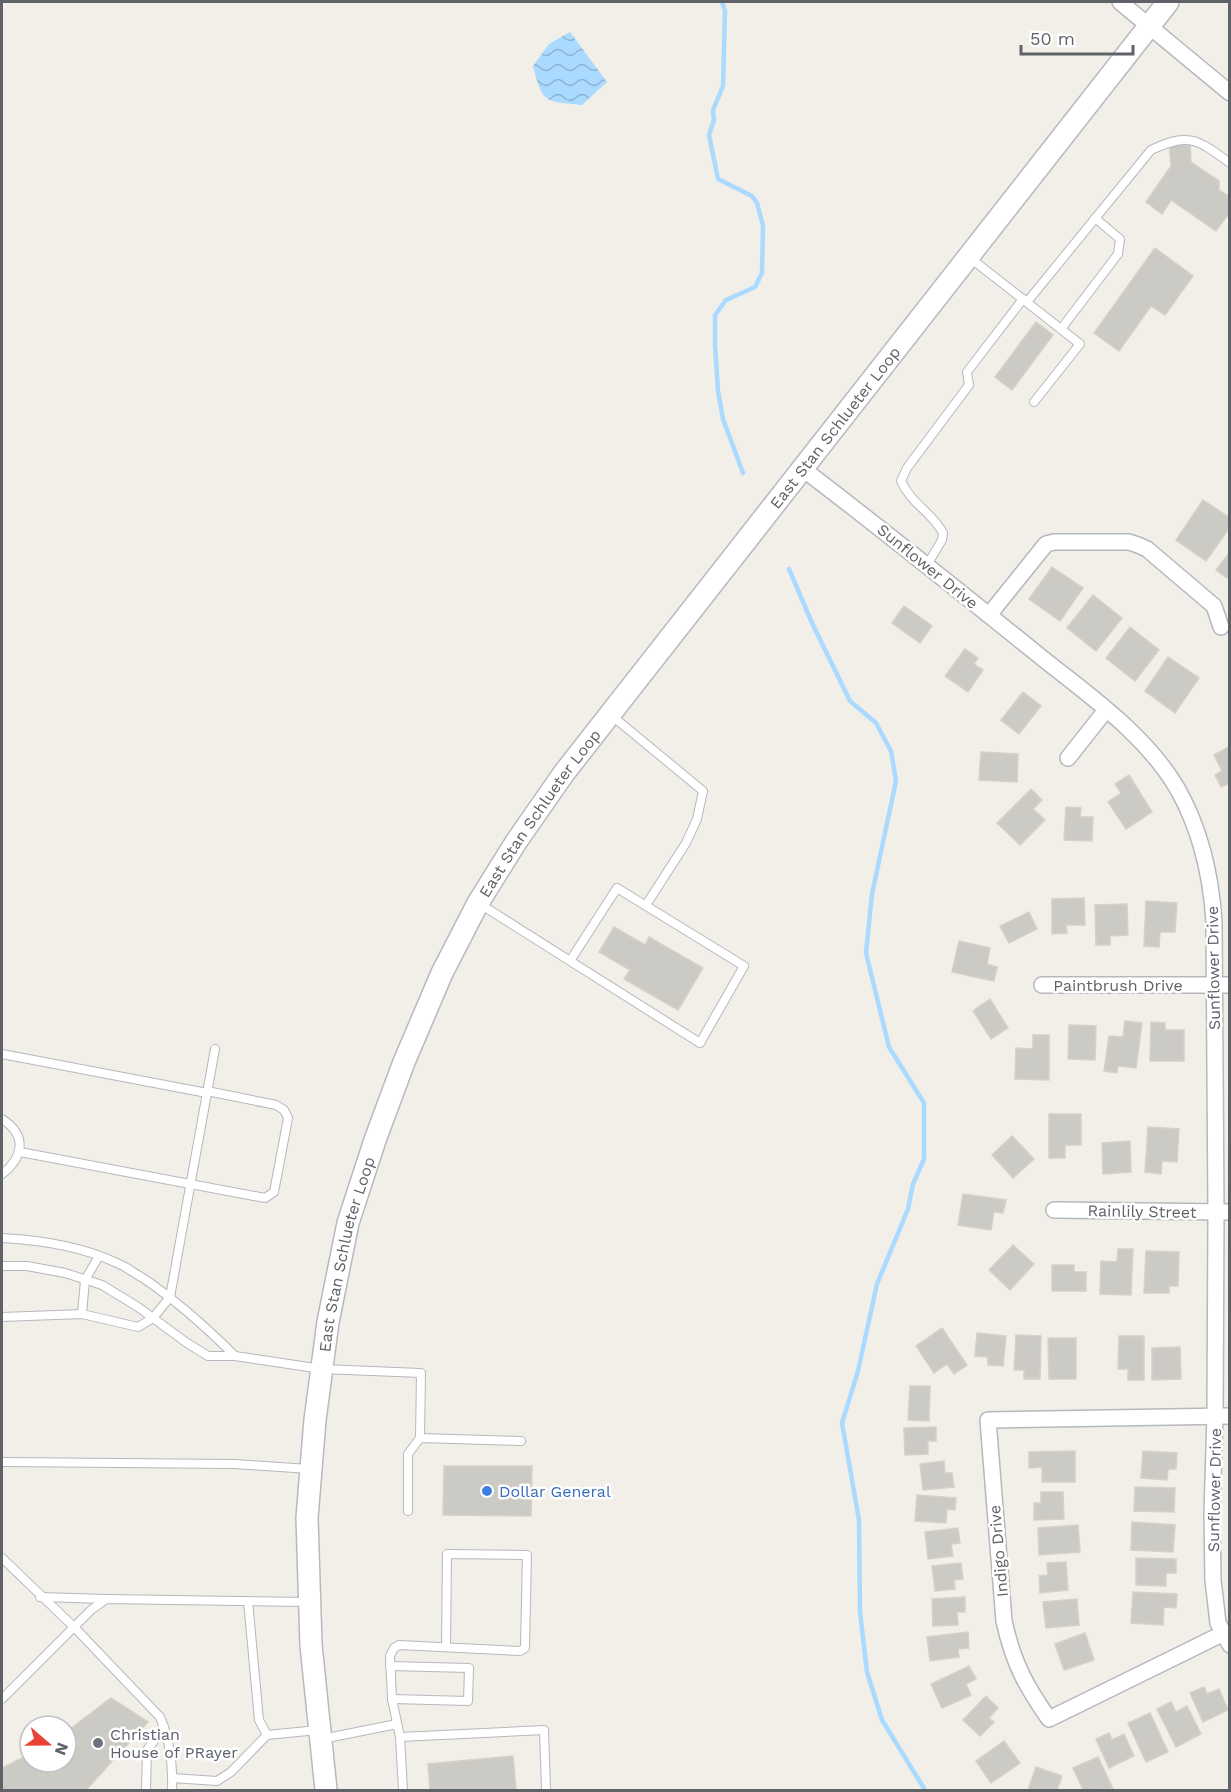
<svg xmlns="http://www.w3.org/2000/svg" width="1231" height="1792" font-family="'Work Sans',sans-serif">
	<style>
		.water { fill: url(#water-waves) }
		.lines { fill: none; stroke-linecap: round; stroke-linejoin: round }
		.stream { stroke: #aadaff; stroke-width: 4.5 }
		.building { fill: #cccac5; stroke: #d6d1c6; stroke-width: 1.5 }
		.service-casing { stroke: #b5b8bc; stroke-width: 10 }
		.minor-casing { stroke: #b5b8bc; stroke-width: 18 }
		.secondary-casing { stroke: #b6babf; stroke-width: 24 }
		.service { stroke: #fff; stroke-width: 8 }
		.minor { stroke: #fff; stroke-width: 15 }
		.secondary { stroke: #fff; stroke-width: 21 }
		.shop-dot { fill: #3f7fe0; stroke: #fff; stroke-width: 2 }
		.worship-dot { fill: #6b7280; stroke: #fff; stroke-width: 2 }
		.labels { text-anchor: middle; stroke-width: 5; stroke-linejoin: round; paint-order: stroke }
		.street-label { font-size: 16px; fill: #5f6368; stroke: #fff }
		.shop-label { font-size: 16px; fill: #366cbe; stroke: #fff; text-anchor: start }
		.worship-label { font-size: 16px; fill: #5b616d; stroke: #fff; text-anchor: start }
	</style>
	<defs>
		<pattern id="water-waves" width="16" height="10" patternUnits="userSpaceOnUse" patternTransform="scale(1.5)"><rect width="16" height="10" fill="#aadaff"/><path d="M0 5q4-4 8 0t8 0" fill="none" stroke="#8eb4d2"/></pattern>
	</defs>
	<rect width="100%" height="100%" fill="#f1efe8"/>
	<path class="water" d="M570 32 607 82 582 105C544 101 543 104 533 66L549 44Z"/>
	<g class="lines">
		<g class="stream">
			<path d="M722 2 725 11 723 86 713 110 714 120 709 135 718 179 752 196 757 203 763 226 762 273 755 287 726 300 715 315V345L718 391 723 419 743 473"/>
			<path d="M789 569 812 623 850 701 876 723 891 751 896 781 872 894 866 953 889 1047 924 1103V1159L913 1184 908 1209 877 1284 858 1371 842 1423 859 1520 860 1612 867 1672 882 1720 925 1790"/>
		</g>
	</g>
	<g class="building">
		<path d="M1190 141 1191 162 1219 181V190L1230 197V212L1216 231 1171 200 1162 214 1146 202 1171 166 1169 142Z"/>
		<path d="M1155 248 1193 276 1165 315 1151 306 1119 351 1094 333Z"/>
		<path d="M1036 322 1053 335 1012 390 995 377Z"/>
		<path d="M1203 500 1230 518V527L1206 561 1176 540Z"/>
		<path d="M1230 552V580L1216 570Z"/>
		<path d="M1052 567 1083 588 1060 621 1029 599Z"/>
		<path d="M1093 595 1122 618 1096 651 1067 628Z"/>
		<path d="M904 606 932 626 920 643 892 623Z"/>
		<path d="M1130 627 1159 650 1135 681 1106 658Z"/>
		<path d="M965 649 978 658 974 664 983 670 968 692 945 676Z"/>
		<path d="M1168 657 1199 678 1175 713 1145 691Z"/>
		<path d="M1023 692 1041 706 1019 734 1001 720Z"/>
		<path d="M1230 746V783L1221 787 1215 775 1222 771 1214 755Z"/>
		<path d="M981 752 1018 754 1017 782 979 780Z"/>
		<path d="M1129 775 1152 812 1126 829 1108 802 1121 793 1115 784Z"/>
		<path d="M1031 789 1042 800 1033 809 1045 820 1020 845 997 823Z"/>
		<path d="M1066 807 1081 808 1080 817H1093L1092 841 1064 840Z"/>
		<path d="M1084 898 1085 925H1066L1067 933 1052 934V899Z"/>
		<path d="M1146 901 1177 903 1175 932H1160L1159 947 1144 946Z"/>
		<path d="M1127 904 1128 935 1110 936V945H1096L1095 905Z"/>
		<path d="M1029 912 1037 929 1009 943 1000 926Z"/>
		<path d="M614 927 645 945 649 937 703 968 678 1010 624 979 630 970 599 952Z"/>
		<path d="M959 941 990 948 987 964 997 967 994 981 952 972Z"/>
		<path d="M990 999 1008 1028 991 1039 973 1011Z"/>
		<path d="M1125 1021 1142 1023 1136 1068 1118 1066 1117 1073 1104 1071 1109 1036 1123 1037Z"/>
		<path d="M1151 1022 1165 1023V1030H1184V1061H1150Z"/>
		<path d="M1069 1025 1096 1026 1095 1060 1068 1059Z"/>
		<path d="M1033 1035H1049V1080L1015 1079 1016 1048 1033 1049Z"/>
		<path d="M1049 1114H1081V1145H1065V1158H1049Z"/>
		<path d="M1148 1127 1179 1129 1177 1162 1162 1161 1161 1174 1145 1172Z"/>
		<path d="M1012 1136 1034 1159 1013 1178 992 1155Z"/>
		<path d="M1130 1141 1131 1172 1103 1174 1102 1143Z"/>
		<path d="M963 1194 1006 1200 1003 1213 994 1212 991 1230 958 1225Z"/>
		<path d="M1013 1245 1034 1264 1010 1290 989 1270Z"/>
		<path d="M1118 1249H1133L1131 1295 1100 1294 1101 1261 1117 1262Z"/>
		<path d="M1146 1251 1179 1252 1178 1286H1169V1293H1144Z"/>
		<path d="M1052 1265H1074V1272H1086V1291H1052Z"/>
		<path d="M942 1328 967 1365 954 1374 947 1364 934 1373 916 1346Z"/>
		<path d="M977 1333 1006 1336 1003 1366 988 1365V1357L975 1356Z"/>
		<path d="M1016 1335 1041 1336 1040 1379H1024V1370H1014Z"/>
		<path d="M1119 1336H1144V1380H1128V1369H1118Z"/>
		<path d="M1048 1338H1076V1379H1049Z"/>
		<path d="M1180 1347 1181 1379 1152 1380V1348Z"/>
		<path d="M910 1386H930L929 1421 908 1420Z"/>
		<path d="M936 1427V1441H928V1454L905 1455 904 1428Z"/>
		<path d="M1075 1451V1482H1042V1467L1029 1468V1452Z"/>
		<path d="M1143 1451 1177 1453 1176 1469H1168L1167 1480 1141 1478Z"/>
		<path d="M944 1461 945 1473H952L954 1487 923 1490 920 1464Z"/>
		<path d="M444 1466H532L531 1516 443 1515Z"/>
		<path d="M1135 1487 1175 1488 1174 1512 1134 1511Z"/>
		<path d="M1041 1492H1063L1064 1519 1034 1520V1503H1041Z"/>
		<path d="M917 1495 956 1498 955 1510 947 1509 946 1523 915 1521Z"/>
		<path d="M1132 1522 1175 1525 1173 1552 1131 1550Z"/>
		<path d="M1078 1525 1080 1552 1039 1555 1038 1528Z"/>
		<path d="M958 1528 960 1543 951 1544 953 1556 928 1559 925 1532Z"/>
		<path d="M1136 1558 1176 1559V1573H1166V1586L1136 1585Z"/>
		<path d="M1066 1562 1068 1590 1040 1593 1039 1576 1048 1575 1047 1563Z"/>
		<path d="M961 1563 963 1579 954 1580 955 1589 935 1591 932 1566Z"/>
		<path d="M1133 1592 1177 1594 1176 1608 1164 1607 1163 1625 1131 1623Z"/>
		<path d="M965 1597V1612H957L958 1625 933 1626 932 1599Z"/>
		<path d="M1077 1599 1079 1625 1046 1628 1043 1602Z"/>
		<path d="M968 1632 969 1648 958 1649 959 1657 930 1661 927 1637Z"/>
		<path d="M1085 1633 1094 1660 1064 1670 1055 1644Z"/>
		<path d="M969 1666 976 1679 966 1684 971 1695 942 1708 931 1684Z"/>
		<path d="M1204 1687 1207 1694 1219 1689 1228 1710 1203 1722 1190 1693Z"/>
		<path d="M986 1696 998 1708 989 1718 994 1722 980 1736 963 1720Z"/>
		<path d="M111 1698 148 1722 86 1790H2V1768L30 1754V1762H66V1732Z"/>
		<path d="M1171 1702 1176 1712 1187 1706 1201 1734 1176 1747 1157 1709Z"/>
		<path d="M1150 1713 1168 1752 1146 1762 1128 1723Z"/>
		<path d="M1109 1733 1112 1740 1124 1734 1134 1756 1109 1768 1096 1739Z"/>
		<path d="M1004 1741 1020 1763 991 1783 976 1761Z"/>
		<path d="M513 1756 516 1790H430L428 1764Z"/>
		<path d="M1098 1757 1113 1789 1083 1790 1073 1768Z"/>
		<path d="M1036 1767 1062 1776 1057 1790H1028Z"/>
	</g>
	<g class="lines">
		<defs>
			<g id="service">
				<path d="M969 257 1080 344 1034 402"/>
				<path d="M1027 302 1151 150C1189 132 1197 139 1230 163"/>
				<path d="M1061 329 1118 254 1120 239 1095 218"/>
				<path d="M927 565 942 540 943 533C931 511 912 505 901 481L907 468 969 385 967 372 1023 299"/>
				<path d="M611 715 703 791 697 819 686 843 646 905"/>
				<path d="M480 904 700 1043 744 966 617 888 570 961"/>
				<path d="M2 1054 207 1093"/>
				<path d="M2 1119C27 1135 24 1157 2 1174"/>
				<path d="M20 1152 265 1198 274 1192 288 1118 284 1110 276 1105 207 1091"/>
				<path d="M2 1238C42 1240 82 1246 119 1264 127 1267 135 1274 143 1278 177 1301 206 1327 235 1356"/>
				<path d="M99 1256 85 1280 82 1314 138 1327 153 1318 170 1297 215 1049"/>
				<path d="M2 1266H27L65 1273 102 1285 138 1307 187 1343 208 1356H235L322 1369 421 1373 420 1438 521 1441"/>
				<path d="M2 1317 83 1314"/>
				<path d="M2 1462 235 1464 309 1469"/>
				<path d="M408 1511V1454L420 1438"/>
				<path d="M2 1558 74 1627 160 1717C170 1740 173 1765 172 1790"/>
				<path d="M40 1597 106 1599"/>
				<path d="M248 1601 259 1720 267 1735 318 1730"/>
				<path d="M390 1666 469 1668 468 1701 392 1699"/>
				<path d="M2 1699 91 1610 106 1599 308 1602"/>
				<path d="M400 1737 544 1730 546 1790"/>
				<path d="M322 1739 397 1724"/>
				<path d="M172 1778 217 1781 231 1772 267 1735"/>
				<path d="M146 1790 147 1750 164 1727"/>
				<path d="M403 1790 400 1737 392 1699 390 1656 394 1648 399 1645 520 1651 525 1648 527 1555 447 1554 446 1647"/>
			</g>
			<g id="minor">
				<path d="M1120 2 1230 93"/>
				<path d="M803 469C882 529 959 591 1036 653 1085 693 1144 732 1177 788 1201 830 1211 874 1214 922L1216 1212 1215 1416 1212 1513 1213 1580 1218 1623 1230 1645"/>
				<path d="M989 615 1046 544 1054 542H1129L1138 545 1147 549 1214 606 1221 627"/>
				<path d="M1068 758 1106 710"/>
				<path d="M1042 985H1230"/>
				<path d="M1054 1210 1230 1212"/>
				<path d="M1222 1634 1049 1719C1025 1685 1013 1662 1004 1621L988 1420 1230 1416"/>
			</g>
			<g id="secondary">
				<path id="s1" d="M326 1790 311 1645 307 1518 315 1420 328 1322 348 1223 375 1140 404 1062 442 973 478 903 516 842 564 773 1168 2"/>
			</g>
		</defs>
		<use href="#service" class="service-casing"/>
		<use href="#minor" class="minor-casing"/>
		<use href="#secondary" class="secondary-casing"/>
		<use href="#service" class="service"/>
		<use href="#minor" class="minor"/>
		<use href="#secondary" class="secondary"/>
	</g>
	<circle class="shop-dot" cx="487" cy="1491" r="6"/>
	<circle class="worship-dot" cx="98" cy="1743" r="6"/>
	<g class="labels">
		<g class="street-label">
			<text dy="6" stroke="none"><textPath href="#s1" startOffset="1512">East Stan Schlueter Loop</textPath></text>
			<text transform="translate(928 566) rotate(39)" y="6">Sunflower Drive</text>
			<text dy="6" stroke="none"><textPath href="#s1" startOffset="1026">East Stan Schlueter Loop</textPath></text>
			<text transform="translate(1213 968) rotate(-91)" y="6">Sunflower Drive</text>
			<text x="1118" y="991">Paintbrush Drive</text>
			<text transform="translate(1142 1211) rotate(1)" y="6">Rainlily Street</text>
			<text dy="6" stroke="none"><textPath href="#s1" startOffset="540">East Stan Schlueter Loop</textPath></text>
			<text transform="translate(1214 1490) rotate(-89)" y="6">Sunflower Drive</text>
			<text transform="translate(998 1551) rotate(-95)" y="6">Indigo Drive</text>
		</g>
		<g class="shop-label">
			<text x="499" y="1497">Dollar General</text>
		</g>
		<g class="worship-label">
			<text x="110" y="1740">Christian<tspan x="110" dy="18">House of PRayer</tspan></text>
		</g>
	</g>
	<rect width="1231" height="1792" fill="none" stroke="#5f6368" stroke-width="6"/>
	<g transform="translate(48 1744) rotate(110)"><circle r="28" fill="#ffffff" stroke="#bfc1c3" stroke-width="1.5"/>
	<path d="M0-4.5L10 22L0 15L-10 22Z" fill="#ea4335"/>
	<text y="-9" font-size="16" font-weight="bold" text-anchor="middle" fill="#5f6368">N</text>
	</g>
	<path d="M1021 45v9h112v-9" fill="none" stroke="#5f6368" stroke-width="3"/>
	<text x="1030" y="45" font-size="18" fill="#5f6368" stroke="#ffffff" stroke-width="4.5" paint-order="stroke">50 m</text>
</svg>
